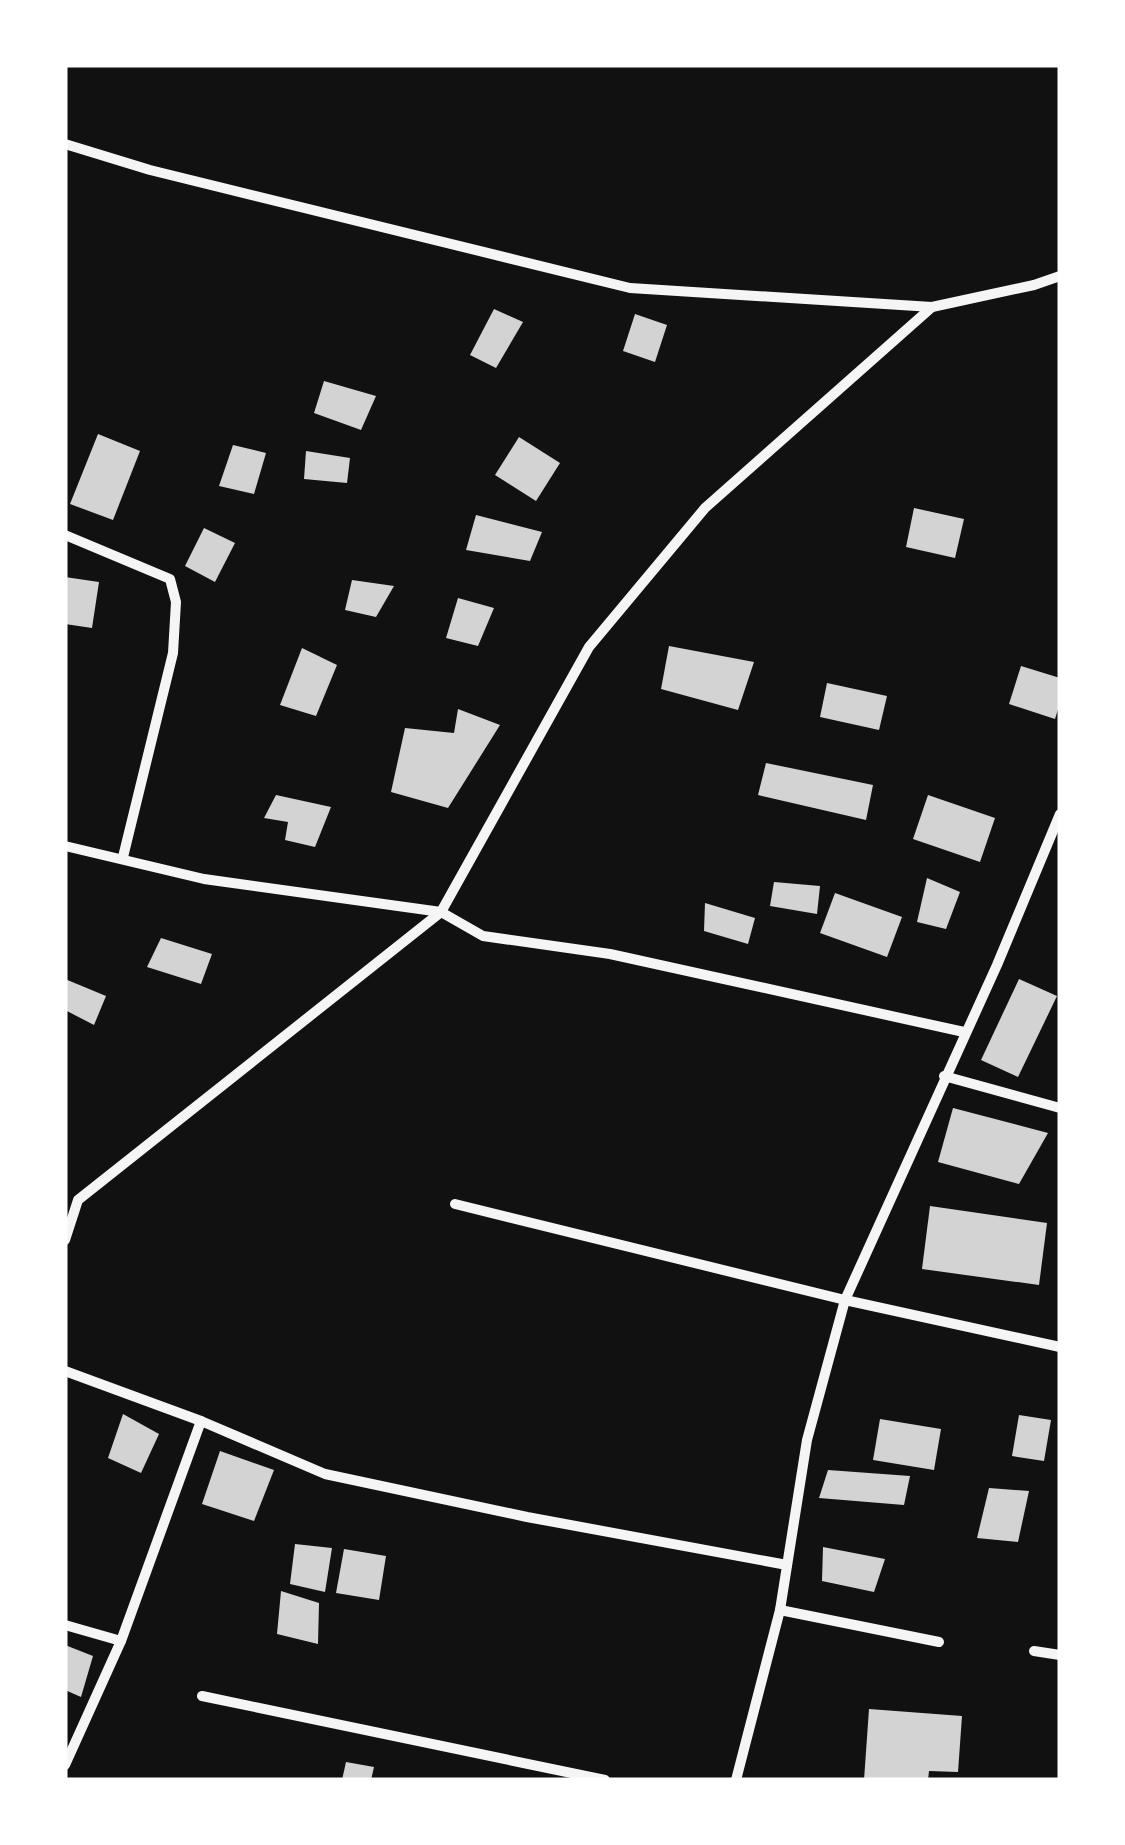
<svg xmlns="http://www.w3.org/2000/svg" width="1125" height="1845" font-family="'Sofia Sans Condensed',sans-serif">
	<style>
		.building { fill: #d3d3d3 }
		.lines { fill: none; stroke-linecap: round; stroke-linejoin: round }
		.minor { stroke: #f5f5f5; stroke-width: 10 }
	</style>
	<rect width="100%" height="100%" fill="#111"/>
	<g class="building">
		<path d="M494 309 523 322 496 368 470 355Z"/>
		<path d="M635 314 667 325 655 362 623 351Z"/>
		<path d="M324 381 376 396 361 430 314 413Z"/>
		<path d="M98 434 140 451 113 520 70 504Z"/>
		<path d="M519 437 560 463 536 501 495 475Z"/>
		<path d="M233 445 266 453 254 494 219 486Z"/>
		<path d="M306 451 350 458 347 483 304 479Z"/>
		<path d="M914 508 964 519 955 558 906 547Z"/>
		<path d="M476 515 542 532 530 561 466 550Z"/>
		<path d="M204 528 235 543 215 582 185 566Z"/>
		<path d="M65 577 99 582 92 628 65 624Z"/>
		<path d="M352 580 394 586 376 617 345 610Z"/>
		<path d="M458 598 494 608 478 646 446 638Z"/>
		<path d="M669 646 754 662 738 710 661 689Z"/>
		<path d="M302 648 337 665 316 716 280 705Z"/>
		<path d="M1021 666 1060 678V703L1055 719 1009 704Z"/>
		<path d="M827 683 887 696 879 730 820 717Z"/>
		<path d="M458 709 500 725 448 808 391 792 405 728 454 733Z"/>
		<path d="M766 763 873 785 866 820 758 795Z"/>
		<path d="M276 795 331 807 315 847 285 840 288 822 264 818Z"/>
		<path d="M928 795 995 818 980 862 913 839Z"/>
		<path d="M927 878 960 892 946 929 917 922Z"/>
		<path d="M774 882 820 886 817 914 770 906Z"/>
		<path d="M835 893 902 917 887 957 820 933Z"/>
		<path d="M705 903 755 918 748 944 704 931Z"/>
		<path d="M161 938 212 954 201 984 147 967Z"/>
		<path d="M65 979 106 996 94 1025 65 1010Z"/>
		<path d="M1019 979 1057 996 1018 1077 981 1060Z"/>
		<path d="M953 1108 1048 1133 1019 1184 938 1162Z"/>
		<path d="M930 1206 1047 1223 1039 1285 922 1269Z"/>
		<path d="M123 1414 159 1434 141 1473 108 1458Z"/>
		<path d="M1019 1415 1051 1420 1044 1461 1012 1456Z"/>
		<path d="M880 1419 941 1429 934 1470 873 1460Z"/>
		<path d="M220 1451 274 1470 254 1521 202 1504Z"/>
		<path d="M828 1470 910 1476 904 1505 819 1498Z"/>
		<path d="M989 1488 1029 1491 1018 1542 977 1538Z"/>
		<path d="M295 1544 332 1548 325 1592 290 1584Z"/>
		<path d="M823 1547 885 1559 874 1592 822 1581Z"/>
		<path d="M344 1549 386 1556 379 1600 336 1593Z"/>
		<path d="M281 1591 319 1603 318 1644 277 1634Z"/>
		<path d="M65 1645 93 1656 81 1697 65 1690Z"/>
		<path d="M869 1709 962 1716 958 1772 929 1771 928 1780H864Z"/>
		<path d="M346 1762 374 1767 371 1780H342Z"/>
	</g>
	<g class="lines">
		<g class="minor">
			<path d="M65 144 150 170 630 288 932 307 1034 285 1060 276"/>
			<path d="M65 535 170 579 176 602 173 653 123 857"/>
			<path d="M65 846 204 879 441 912 483 936 610 954 964 1032"/>
			<path d="M944 1076 1060 1108"/>
			<path d="M455 1204 845 1300 1060 1347"/>
			<path d="M65 1240 78 1200 441 912 589 647 705 508 932 307"/>
			<path d="M65 1371 201 1421 325 1474 527 1517 787 1565"/>
			<path d="M780 1610 939 1642"/>
			<path d="M65 1625 121 1641"/>
			<path d="M1034 1651 1060 1655"/>
			<path d="M202 1696 605 1780"/>
			<path d="M65 1765 121 1641 201 1421"/>
			<path d="M736 1780 780 1610 807 1440 845 1300 997 965 1060 814"/>
		</g>
	</g>
	<rect width="1125" height="1845" fill="none" stroke="#ffffff" stroke-width="135"/>
</svg>
